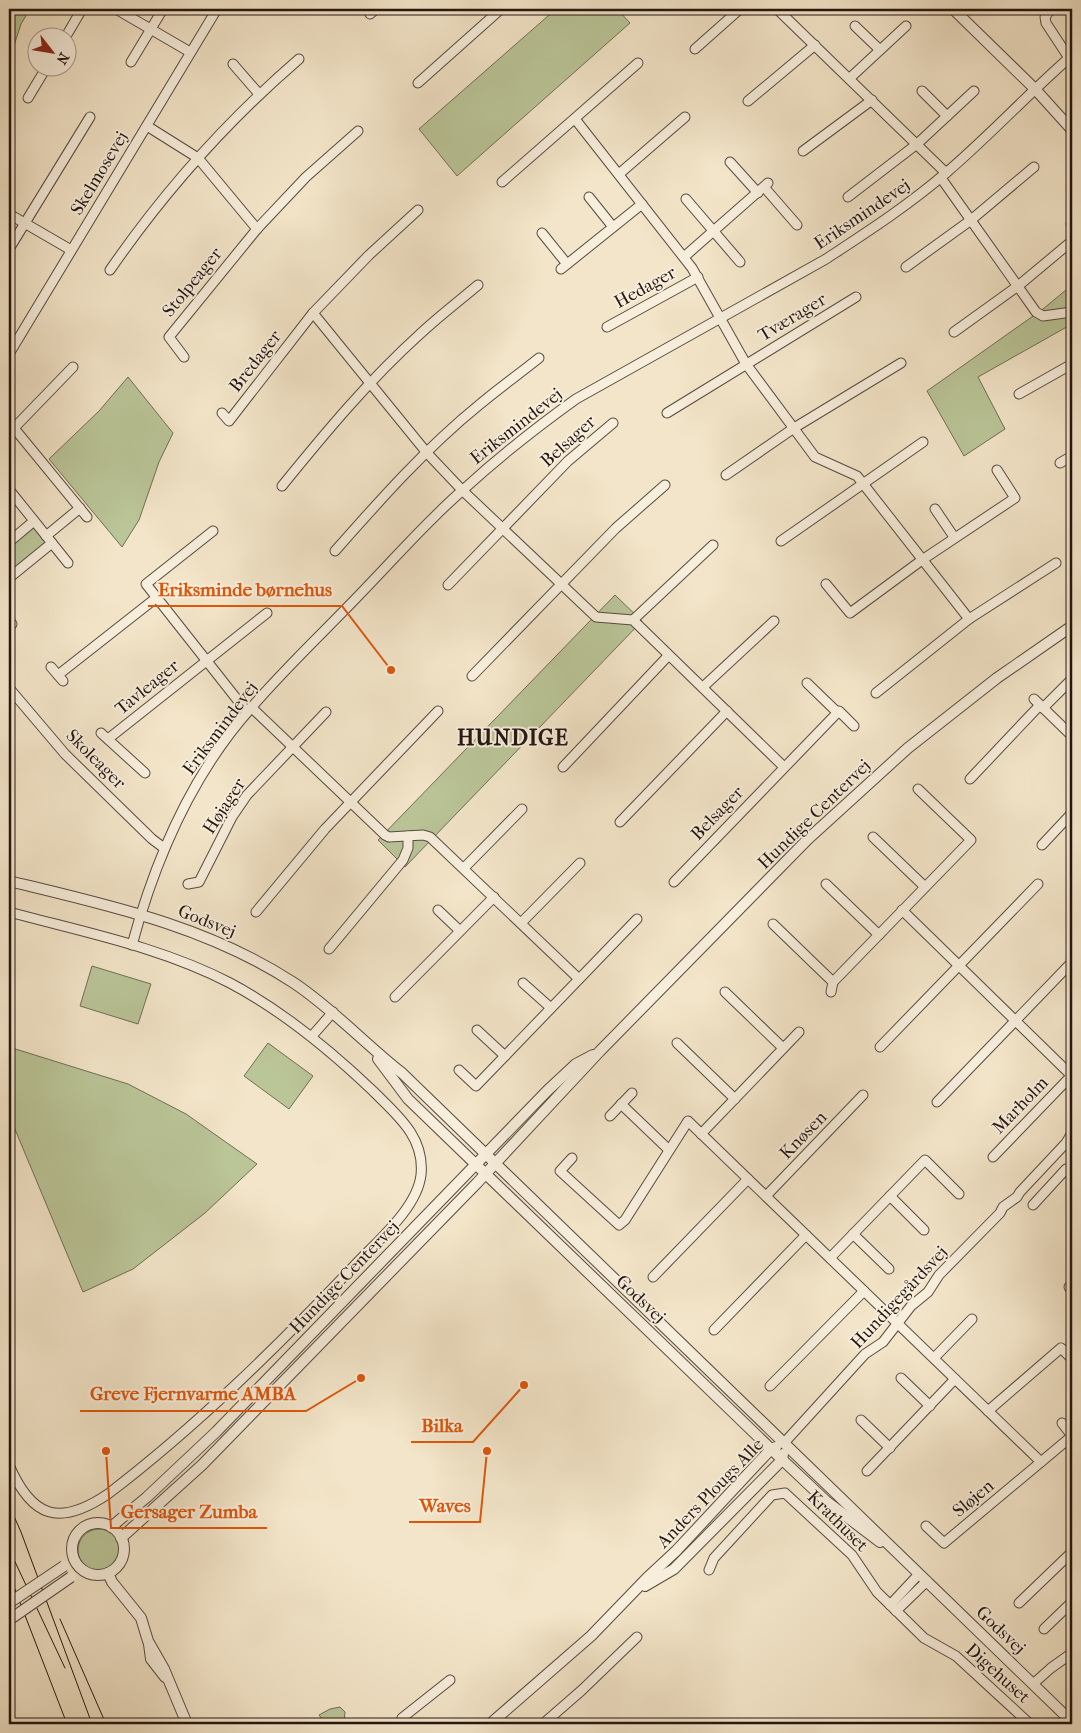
<svg xmlns="http://www.w3.org/2000/svg" width="1081" height="1733" font-family="'IM FELL French Canon',serif">
	<style>
		.green { fill: #bac598; stroke: #6f6e55 }
		.lines { fill: none; stroke-linecap: round; stroke-linejoin: round }
		.minor-casing { stroke: #584a40; stroke-width: 11 }
		.tertiary-casing { stroke: #584a40; stroke-width: 12 }
		.minor { stroke: #f7eedc; stroke-width: 9 }
		.tertiary { stroke: #f7eedc; stroke-width: 10 }
		.tram { stroke: #241612; stroke-width: 1 }
		.tertiary-bridge-casing { stroke: #584a40; stroke-width: 12; stroke-linecap: butt }
		.tertiary-bridge { stroke: #f7eedc; stroke-width: 10 }
		.labels { text-anchor: middle; stroke-width: 4; stroke-linejoin: round; paint-order: stroke }
		.street-label { font-size: 18px; fill: #241612; stroke: #f7eedc }
		.district-label { font-size: 22px; font-weight: bold; letter-spacing: 1px; fill: #241612; stroke: #f7eedc }
		.leader { fill: none; stroke: #de560c; stroke-width: 2 }
		.callout-dot { fill: #de560c; stroke: #f7eedc; stroke-width: 2 }
		.callout-label { font-size: 19px; text-anchor: middle; font-weight: bold; fill: #de560c; stroke: #f7eedc; stroke-width: 4; stroke-linejoin: round; paint-order: stroke }
	</style>
	<rect width="100%" height="100%" fill="#f3e5c9"/>
	<filter id="stains"><feTurbulence type="fractalNoise" baseFrequency=".004" numOctaves="4"/><feColorMatrix values="0 0 0 0 .2 0 0 0 0 .09 0 0 0 0 .02 0 0 0 .5 -.17"/></filter>
	<radialGradient id="worn" r=".72"><stop offset=".6" stop-color="#630" stop-opacity="0"/><stop offset="1" stop-color="#630" stop-opacity=".3"/></radialGradient>
	<g class="green">
		<path d="M9 9H30L21 24 9 61Z"/>
		<path d="M556 9H617L630 23 457 176 419 129Z"/>
		<path d="M1072 285V324L978 377 1005 429 964 456 927 391 1043 309Z"/>
		<path d="M128 377 173 433 159 462 139 520 122 547 49 459 99 411Z"/>
		<path d="M31 528H35L45 540V545L9 574V547Z"/>
		<path d="M615 595 642 621 405 867 378 840Z"/>
		<path d="M92 966 151 984 138 1024 80 1006Z"/>
		<path d="M268 1043 313 1076 289 1109 244 1076Z"/>
		<path d="M9 1047 128 1084 186 1114 257 1164 205 1213 133 1269 83 1292 9 1115Z"/>
		<circle cx="99" cy="1550" r="21"/>
		<path d="M340 1707 345 1712 344 1723 330 1721 326 1724 319 1715 330 1709Z"/>
	</g>
	<g class="lines">
		<defs>
			<g id="minor">
				<path d="M116 9 190 52"/>
				<path d="M777 9 946 173"/>
				<path d="M1051 9 1045 17 1046 23 1069 58"/>
				<path d="M370 14 376 9"/>
				<path d="M855 26 880 50"/>
				<path d="M65 38 82 9"/>
				<path d="M695 49 740 9"/>
				<path d="M131 62 163 9"/>
				<path d="M233 64 259 94"/>
				<path d="M850 78 906 26"/>
				<path d="M418 83 501 9"/>
				<path d="M922 91 947 116"/>
				<path d="M28 98 46 68"/>
				<path d="M748 101 815 45"/>
				<path d="M575 119 692 268 746 364 815 457 857 476 969 619"/>
				<path d="M147 126 198 158 257 229"/>
				<path d="M803 151 872 100"/>
				<path d="M730 162 758 193"/>
				<path d="M619 174 685 117"/>
				<path d="M941 178 1036 312 1043 316 1072 312"/>
				<path d="M502 182 638 63"/>
				<path d="M764 187 797 225"/>
				<path d="M589 197 613 227"/>
				<path d="M848 197 917 144 974 91"/>
				<path d="M686 199 740 262"/>
				<path d="M9 214 71 250"/>
				<path d="M1071 224 1072 226"/>
				<path d="M542 233 567 264"/>
				<path d="M9 249 90 117"/>
				<path d="M684 257 768 183"/>
				<path d="M906 267 971 220 1034 167"/>
				<path d="M561 269 642 204"/>
				<path d="M110 270C164 192 227 121 299 59"/>
				<path d="M313 313 427 453 462 490 596 617 633 620 784 767"/>
				<path d="M607 327 698 277"/>
				<path d="M954 332 1018 286 1072 241"/>
				<path d="M9 354 217 9"/>
				<path d="M184 357 169 337 257 229 306 177 358 131"/>
				<path d="M1019 394 1072 364"/>
				<path d="M222 413 229 421 313 313 369 255 418 210"/>
				<path d="M667 413 856 297"/>
				<path d="M9 422 87 517"/>
				<path d="M14 428 73 367"/>
				<path d="M1060 463 1072 456"/>
				<path d="M726 475 794 428 901 363"/>
				<path d="M282 486C325 433 369 380 420 334 438 317 459 301 478 285"/>
				<path d="M11 492 68 563"/>
				<path d="M935 509 954 537"/>
				<path d="M213 531 146 584 247 712"/>
				<path d="M46 536 80 508"/>
				<path d="M781 541 923 442"/>
				<path d="M9 542 34 521"/>
				<path d="M335 551C380 500 426 448 479 405 498 389 519 374 539 358"/>
				<path d="M9 578 52 543"/>
				<path d="M826 584 850 613 922 560 1015 498 997 470"/>
				<path d="M448 585 568 461 613 423"/>
				<path d="M9 620 12 624"/>
				<path d="M633 620 713 545"/>
				<path d="M51 667 63 681"/>
				<path d="M58 675 156 598"/>
				<path d="M472 676 616 528 665 485"/>
				<path d="M807 683 838 713"/>
				<path d="M703 687 774 621"/>
				<path d="M9 688 65 754 152 839 164 848"/>
				<path d="M876 693 969 619 1056 563"/>
				<path d="M1034 699 1072 736"/>
				<path d="M251 707 385 835 389 837 423 835 430 837 579 979"/>
				<path d="M1043 708 1072 679"/>
				<path d="M101 733 145 773"/>
				<path d="M108 739 267 613"/>
				<path d="M563 767 668 656"/>
				<path d="M970 779 1040 705"/>
				<path d="M620 822 727 711"/>
				<path d="M873 837 925 887"/>
				<path d="M1042 845 1072 813"/>
				<path d="M464 868 522 809"/>
				<path d="M674 882 839 711 854 726"/>
				<path d="M188 884 199 882 232 817 247 795 326 712"/>
				<path d="M826 884 879 935"/>
				<path d="M438 910 460 931"/>
				<path d="M902 910 1072 1076"/>
				<path d="M9 912C83 932 161 947 230 983 283 1011 329 1049 373 1091 397 1115 425 1137 421 1175 417 1209 376 1242 353 1267 276 1348 197 1426 108 1494 59 1527 32 1518 9 1465"/>
				<path d="M256 912 325 829 438 711"/>
				<path d="M521 923 580 863"/>
				<path d="M773 924 833 982 971 840 918 789"/>
				<path d="M132 945C155 860 192 774 251 708 286 667 326 630 363 591 396 557 428 520 464 489 499 457 537 427 576 399L826 259C867 232 909 205 947 172 989 136 1027 95 1069 58L1072 61"/>
				<path d="M329 949 403 860 408 848V836"/>
				<path d="M523 983 551 1008"/>
				<path d="M725 992 783 1048"/>
				<path d="M831 992 833 982"/>
				<path d="M395 997 494 897"/>
				<path d="M477 1030 505 1056"/>
				<path d="M312 1036 333 1012"/>
				<path d="M677 1043 735 1099"/>
				<path d="M880 1047 1038 884"/>
				<path d="M459 1070 476 1086 637 919"/>
				<path d="M937 1102 1072 962"/>
				<path d="M621 1104 668 1149"/>
				<path d="M610 1116 632 1093"/>
				<path d="M701 1134 799 1032"/>
				<path d="M993 1157 1072 1075"/>
				<path d="M572 1158 560 1171 619 1225 625 1220 688 1121 1041 1462"/>
				<path d="M766 1196 863 1095"/>
				<path d="M890 1196 924 1230"/>
				<path d="M1033 1205 1066 1169"/>
				<path d="M853 1234 889 1269"/>
				<path d="M830 1258 925 1160 959 1194"/>
				<path d="M653 1277 748 1179"/>
				<path d="M1069 1287 1072 1290"/>
				<path d="M714 1330 806 1235"/>
				<path d="M934 1358 972 1319"/>
				<path d="M901 1378 930 1406"/>
				<path d="M770 1386 864 1291"/>
				<path d="M988 1411 1061 1348 1072 1359"/>
				<path d="M861 1420 890 1448"/>
				<path d="M1062 1423 1072 1436"/>
				<path d="M784 1443 865 1354 883 1342 911 1306 928 1292 939 1275 1000 1213 1003 1207 1017 1197 1020 1192 1066 1143 1072 1133"/>
				<path d="M867 1471 955 1379"/>
				<path d="M926 1526 944 1543 1072 1436"/>
				<path d="M709 1570 714 1558 772 1495 785 1493 852 1555 877 1592 924 1638 956 1656 1030 1724"/>
				<path d="M1019 1603 1072 1552"/>
				<path d="M890 1605 919 1574"/>
				<path d="M896 1611 927 1581"/>
				<path d="M1044 1629 1072 1602"/>
				<path d="M1033 1684 1051 1668 1072 1653"/>
				<path d="M407 1724 402 1718 450 1680"/>
				<path d="M543 1724 582 1690 637 1637"/>
			</g>
			<g id="tertiary">
				<path d="M953 9 1035 89 1072 130"/>
				<path d="M9 881C108 905 207 926 294 983 333 1009 365 1044 402 1073L1072 1722"/>
				<path d="M378 1059 408 1099 771 1449 826 1501 880 1542"/>
				<circle cx="98" cy="1549" r="26"/>
				<path d="M111 1527 147 1497 216 1432 548 1090 576 1064 593 1055"/>
				<path d="M121 1538 202 1465 477 1183 600 1051 808 839 908 748 997 678 1072 626"/>
				<path d="M108 1573 112 1582 141 1618 148 1641 164 1669 187 1724"/>
				<path d="M645 1586 674 1569 782 1460 783 1454"/>
				<path d="M149 1644 151 1659 165 1677"/>
				<path d="M490 1724 591 1636 647 1578 676 1551 771 1449 776 1447"/>
			</g>
		</defs>
		<use href="#minor" class="minor-casing"/>
		<use href="#tertiary" class="tertiary-casing"/>
		<use href="#minor" class="minor"/>
		<use href="#tertiary" class="tertiary"/>
		<g class="tram">
			<path d="M9 1505 21 1532 92 1724"/>
			<path d="M9 1549 65 1668"/>
			<path d="M9 1574 67 1724"/>
			<path d="M60 1619 106 1724"/>
		</g>
		<defs>
			<g id="tertiary-bridge">
				<path d="M9 1603 64 1566"/>
				<path d="M9 1620 71 1577"/>
			</g>
		</defs>
		<use href="#tertiary-bridge" class="tertiary-bridge-casing"/>
		<use href="#tertiary-bridge" class="tertiary-bridge"/>
	</g>
	<g class="labels">
		<g class="street-label">
			<text transform="translate(99 173) rotate(-59)" y="6">Skelmosevej</text>
			<text transform="translate(862 214) rotate(-34)" y="6">Eriksmindevej</text>
			<text transform="translate(192 282) rotate(-51)" y="6">Stolpeager</text>
			<text transform="translate(645 287) rotate(-29)" y="6">Hedager</text>
			<text transform="translate(792 317) rotate(-31)" y="6">Tværager</text>
			<text transform="translate(255 361) rotate(-52)" y="6">Bredager</text>
			<text transform="translate(516 426) rotate(-38)" y="6">Eriksmindevej</text>
			<text transform="translate(568 441) rotate(-42)" y="6">Belsager</text>
			<text transform="translate(147 687) rotate(-39)" y="6">Tavleager</text>
			<text transform="translate(220 728) rotate(-53)" y="6">Eriksmindevej</text>
			<text transform="translate(96 759) rotate(45)" y="6">Skoleager</text>
			<text transform="translate(224 806) rotate(-57)" y="6">Højager</text>
			<text transform="translate(717 813) rotate(-46)" y="6">Belsager</text>
			<text transform="translate(814 814) rotate(-44)" y="6">Hundige Centervej</text>
			<text transform="translate(207 921) rotate(22)" y="6">Godsvej</text>
			<text transform="translate(1020 1105) rotate(-46)" y="6">Marholm</text>
			<text transform="translate(803 1135) rotate(-46)" y="6">Knøsen</text>
			<text transform="translate(344 1277) rotate(-46)" y="6">Hundige Centervej</text>
			<text transform="translate(899 1297) rotate(-47)" y="6">Hundigegårdsvej</text>
			<text transform="translate(641 1299) rotate(44)" y="6">Godsvej</text>
			<text transform="translate(710 1493) rotate(-46)" y="6">Anders Plougs Alle</text>
			<text transform="translate(973 1498) rotate(-40)" y="6">Sløjen</text>
			<text transform="translate(838 1521) rotate(45)" y="6">Krathuset</text>
			<text transform="translate(1001 1630) rotate(44)" y="6">Godsvej</text>
			<text transform="translate(998 1673) rotate(42)" y="6">Digehuset</text>
		</g>
		<g class="district-label">
			<text x="513" y="745">HUNDIGE</text>
		</g>
	</g>
	<path class="leader" d="M391 670L342 606H148M361 1378L306 1411H80M524 1385L473 1442H411M487 1451L480 1522H409M106 1451L111 1528H267"/>
	<g class="callout-dot">
		<circle cx="391" cy="670" r="5"/>
		<circle cx="361" cy="1378" r="5"/>
		<circle cx="524" cy="1385" r="5"/>
		<circle cx="487" cy="1451" r="5"/>
		<circle cx="106" cy="1451" r="5"/>
	</g>
	<g class="callout-label">
		<text x="245" y="596">Eriksminde børnehus</text>
		<text x="193" y="1400">Greve Fjernvarme AMBA</text>
		<text x="442" y="1432">Bilka</text>
		<text x="445" y="1512">Waves</text>
		<text x="189" y="1518">Gersager Zumba</text>
	</g>
	<rect width="1081" height="1733" fill="none" stroke="#f3e5c9" stroke-width="30"/>
	<rect x="10" y="10" width="1061" height="1713" fill="none" stroke="#241612" stroke-width="2.5"/>
	<rect x="15" y="15" width="1051" height="1703" fill="none" stroke="#241612"/>
	<g transform="translate(52 52) rotate(121)"><circle r="24" fill="#f7eedc" stroke="#a3988b"/>
	<path d="M0-4L9 19L0 12L-9 19Z" fill="#8f2418"/>
	<text y="-8" font-size="14" font-weight="bold" text-anchor="middle" fill="#241612">N</text>
	</g>
	<rect width="100%" height="100%" filter="url(#stains)"/>
	<rect width="100%" height="100%" fill="url(#worn)"/>
</svg>
